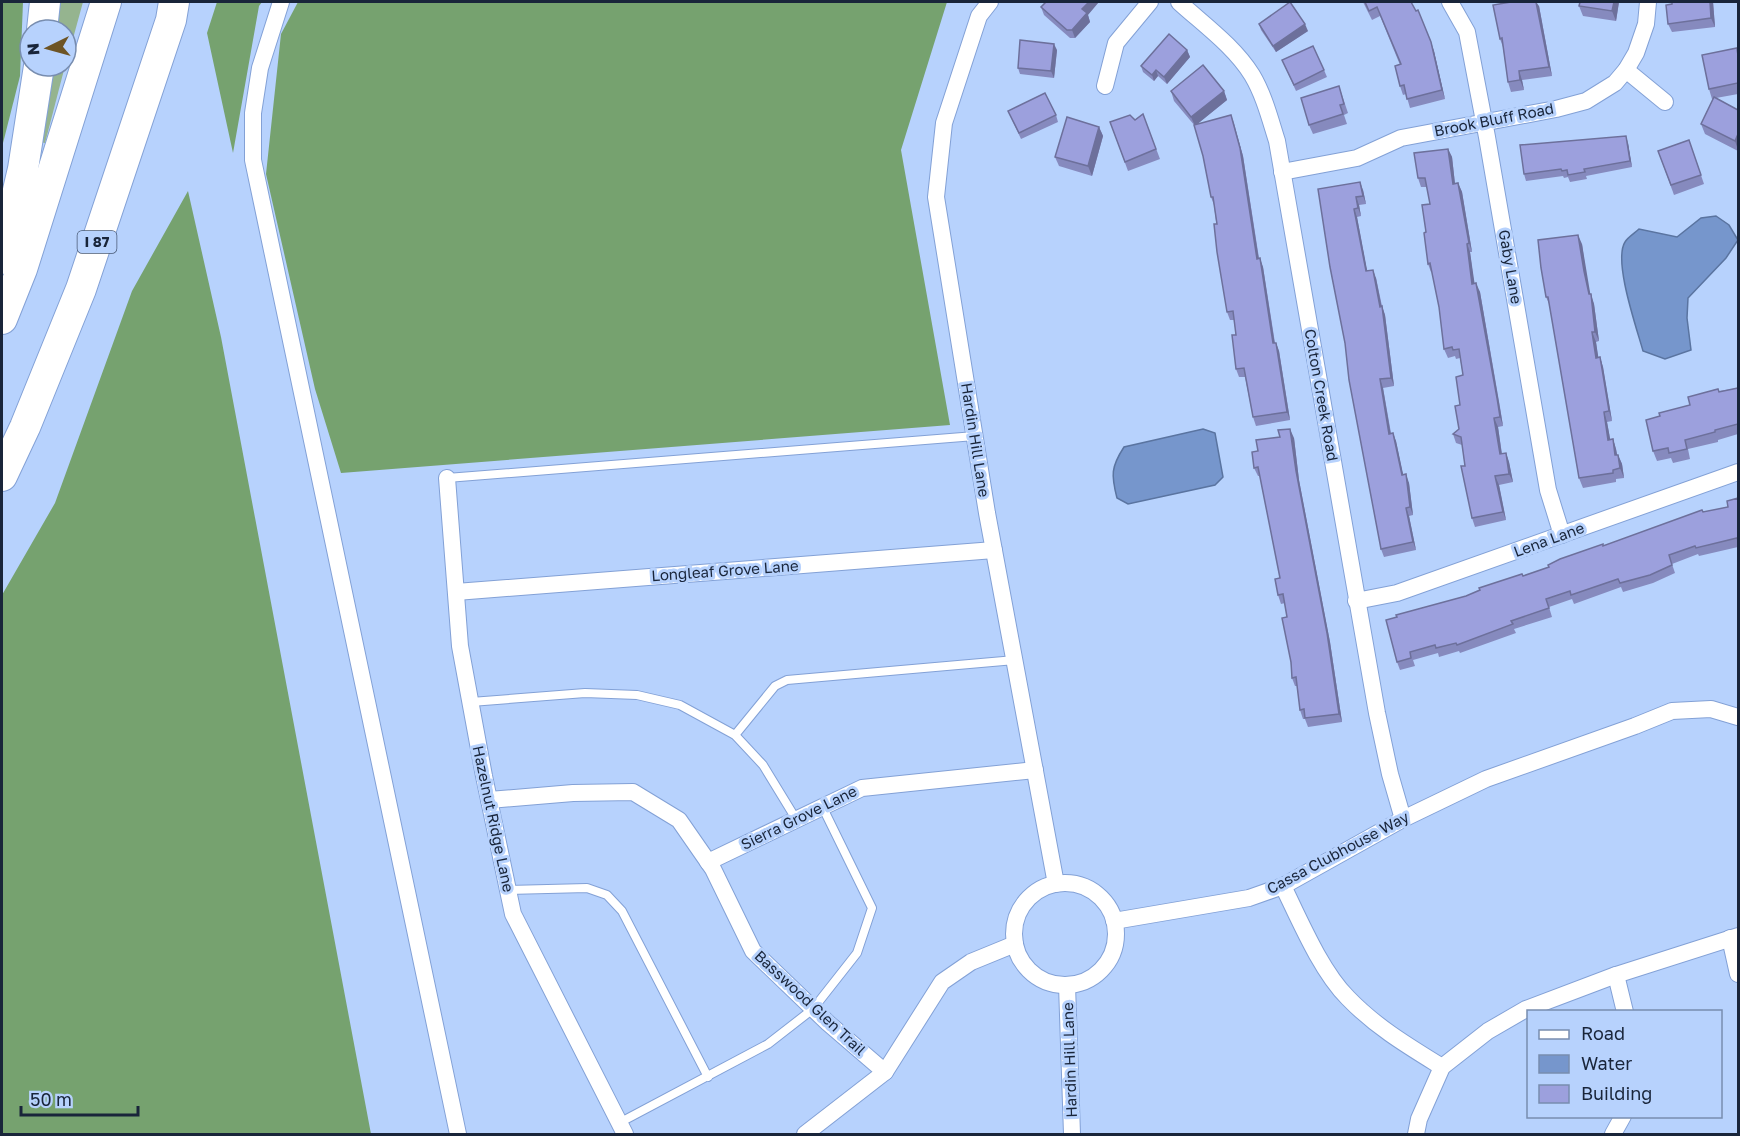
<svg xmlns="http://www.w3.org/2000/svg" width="1740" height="1136" font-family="'Golos Text',sans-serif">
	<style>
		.green { fill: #95b48f }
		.forest { fill: #76a26f }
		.water { fill: #7696cc; stroke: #5a74a0; stroke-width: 1.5 }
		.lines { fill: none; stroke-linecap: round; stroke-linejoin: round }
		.service-casing { stroke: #83a1d6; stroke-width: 10 }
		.minor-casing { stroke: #83a1d6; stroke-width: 18 }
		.motorway-casing { stroke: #83a1d6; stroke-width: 32 }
		.service { stroke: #fff; stroke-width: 8 }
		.minor { stroke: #fff; stroke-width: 16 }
		.motorway { stroke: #fff; stroke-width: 30 }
		.wall { fill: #868abe }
		.shaded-wall { fill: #6d709b }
		.building { fill: #9ca0dd; stroke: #6d709b; stroke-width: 1.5 }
		.labels { text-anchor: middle; stroke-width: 6; stroke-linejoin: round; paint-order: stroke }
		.shield { fill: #b7d2fd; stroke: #485974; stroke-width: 1.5 }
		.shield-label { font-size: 14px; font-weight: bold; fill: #19253a }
		.street-label { font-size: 15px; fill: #19253a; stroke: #b7d2fd }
	</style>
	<rect width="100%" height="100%" fill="#b7d2fd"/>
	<g class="green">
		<path d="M54 2H83L66 64V30H52Z"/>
		<path d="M47 66H65L45 143 35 141Z"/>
	</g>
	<g class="forest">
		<path d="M2 2H23L20 76 2 147Z"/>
		<path d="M217 2H262L259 6 233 153 207 33Z"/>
		<path d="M298 2H947L901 150 950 425 341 473 315 389 266 174 281 34Z"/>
		<path d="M188 191 221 337 371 1134H2V595L55 503 132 291Z"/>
	</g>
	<g class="water">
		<path d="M1716 216 1729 225 1738 240 1726 258 1688 298 1687 318 1691 350 1665 359 1643 351C1637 329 1613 261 1625 242 1628 237 1635 233 1639 229L1677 237 1701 218Z"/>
		<path d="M1203 429 1215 433 1223 477 1215 485 1128 504 1117 498C1111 475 1111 467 1124 447Z"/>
	</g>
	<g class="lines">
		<defs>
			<g id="service">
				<path d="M447 478 975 436"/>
				<path d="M471 702 585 693 637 695 680 705 735 735 763 765 796 819"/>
				<path d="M735 735 775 686 787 680 1015 660"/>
				<path d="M508 890 587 888 607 895 622 911 708 1077"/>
				<path d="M619 1123 768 1044 813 1009 857 953 872 908 822 806"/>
			</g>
			<g id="minor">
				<path d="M281 2 260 68 253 113V160L458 1134"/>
				<path d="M990 2 979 16 944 123 936 197 987 513 1056 884"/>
				<path d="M1179 2C1203 24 1234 46 1252 75 1264 95 1270 119 1277 141L1377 713 1390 774 1403 819"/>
				<path d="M1450 2 1467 32 1487 137 1548 490 1562 535"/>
				<path d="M1626 70 1665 102"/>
				<path d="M1105 86 1116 43 1150 2"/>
				<path d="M1282 172 1357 158 1401 138 1556 109 1586 101 1615 83 1626 70 1636 53 1646 24 1648 2"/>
				<path d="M447 478 460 646 484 776 513 914 625 1134"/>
				<path d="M456 592 994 550"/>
				<path d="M1356 601 1397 593 1738 472"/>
				<path d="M489 800 573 793 633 792 679 820 713 869 753 951 828 1023 885 1072"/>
				<path d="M708 862 862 788 1035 770"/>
				<circle cx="1065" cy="934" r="51"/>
				<path d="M1283 886C1300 921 1321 971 1348 998 1376 1027 1408 1046 1442 1067"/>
				<path d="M1114 921 1249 898 1283 886 1403 819 1486 779 1635 726 1672 711 1711 709 1738 717"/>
				<path d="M1730 938 1738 974"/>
				<path d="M1616 975 1625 1012"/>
				<path d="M1067 985 1072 1134"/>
				<path d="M805 1134 885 1072 942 982 971 962 1015 944"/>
				<path d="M1416 1134 1419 1119 1442 1067 1488 1031 1526 1009 1616 975 1738 936"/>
				<path d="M1613 1134 1623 1116"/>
			</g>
			<g id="motorway">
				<path d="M42 30 45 2"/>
				<path d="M2 259 23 169 39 66"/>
				<path d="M2 319 22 269 106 2"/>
				<path d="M2 476 25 427 81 289 171 20 174 2"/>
			</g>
		</defs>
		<use href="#service" class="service-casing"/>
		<use href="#minor" class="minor-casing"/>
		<use href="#motorway" class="motorway-casing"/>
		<use href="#service" class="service"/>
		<use href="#minor" class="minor"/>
		<use href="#motorway" class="motorway"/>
	</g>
	<g class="wall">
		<path d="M1363 2H1411L1434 51 1445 99 1410 108 1406 94 1403 95 1400 86V65L1380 16 1372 20Z"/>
		<path d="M1619 2 1616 21 1583 16 1579 6Z"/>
		<path d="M1672 2H1713L1715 27 1672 32 1668 24 1672 4Z"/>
		<path d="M1539 6 1552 76 1522 80 1524 90 1511 92 1508 82 1503 47 1500 39Z"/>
		<path d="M1041 7 1088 15 1090 22 1075 38H1070L1044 15Z"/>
		<path d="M1259 24 1308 31 1276 52 1261 30Z"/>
		<path d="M1057 50 1054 78 1020 74 1018 68Z"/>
		<path d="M1187 50 1190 57 1167 84 1158 76 1154 81 1143 72 1141 66Z"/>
		<path d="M1738 53V94L1716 98 1738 110V151L1705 134 1701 124 1714 99H1712L1709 89Z"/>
		<path d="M1282 60 1324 70 1327 77 1296 91Z"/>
		<path d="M1339 86 1348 113 1344 115 1347 124 1313 134 1309 125Z"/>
		<path d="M1171 91H1224L1227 100 1197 124 1231 115 1234 123 1243 156 1259 258 1263 267 1275 343H1276L1279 351 1290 420 1256 426 1253 417 1245 377H1239L1236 369V335L1234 320H1230L1227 312 1214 205 1211 197 1203 156 1195 126 1174 101Z"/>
		<path d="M1008 111 1056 115 1058 122 1021 139Z"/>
		<path d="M1143 114 1160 159 1128 171 1110 122 1135 120Z"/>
		<path d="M1099 127 1103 136 1092 176 1059 166 1055 157Z"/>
		<path d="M1689 140 1704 184 1674 195 1658 151Z"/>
		<path d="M1628 143 1632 167 1586 176 1587 179 1570 182 1568 177 1564 178 1563 176 1526 181 1524 174Z"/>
		<path d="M1448 149 1452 157 1455 184 1458 183 1462 192 1472 252H1470L1474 284 1480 292 1500 407 1503 426 1498 427 1502 454 1506 453 1509 462 1513 482 1499 485 1506 520 1475 527 1472 518 1462 445 1456 443 1453 434 1459 429 1463 375 1460 358 1456 359 1455 356 1448 358 1444 349 1439 307 1432 272H1431L1428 264 1426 232 1430 204 1427 187H1421L1418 178Z"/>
		<path d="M1318 189 1363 190 1366 204 1359 205 1361 216 1357 217 1367 271 1376 278 1382 306 1385 315 1394 386 1383 388 1391 433 1396 441 1403 475 1409 483 1413 515 1409 516 1416 550 1384 557 1381 549Z"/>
		<path d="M1582 244 1587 281 1590 294 1594 304 1599 341 1596 342 1598 358 1600 357 1603 367 1612 421 1607 422 1610 439H1613L1616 449 1617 455H1618L1622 464 1624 478 1616 479V482L1583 488 1579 478 1550 306 1546 297Z"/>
		<path d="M1738 388V434L1718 440V442L1688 449 1690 459 1673 463 1671 458 1657 461 1653 451 1660 416 1690 405 1719 391Z"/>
		<path d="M1280 437 1294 438 1299 480 1330 642 1342 722 1308 727 1305 719H1303L1300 710 1297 686H1295L1292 678 1287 617 1285 603 1281 604 1278 595 1280 578 1260 476H1258L1254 468 1258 451Z"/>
		<path d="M1738 498V547L1699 556 1698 554 1672 564 1675 573 1653 583 1623 592 1621 587 1574 604 1572 599 1549 607 1552 617 1514 629 1516 633 1460 653 1459 651 1439 657 1438 653 1413 660 1415 666 1400 670 1397 662 1466 596 1549 567 1603 546 1703 512 1728 507Z"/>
	</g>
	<g class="shaded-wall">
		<path d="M1089 2H1099L1088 15 1090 22 1075 38 1072 30 1082 9Z"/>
		<path d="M1536 2 1539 6 1552 76 1549 67Z"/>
		<path d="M1614 2H1619L1616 21 1612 11Z"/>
		<path d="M1710 2H1713L1715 27 1711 18Z"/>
		<path d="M1305 24 1308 31 1276 52 1273 46Z"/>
		<path d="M1431 42 1434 51 1445 99 1442 90Z"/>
		<path d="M1054 44 1057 50 1054 78 1051 71Z"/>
		<path d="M1187 50 1190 57 1167 84 1164 77Z"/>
		<path d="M1156 70 1158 76 1154 81 1152 75Z"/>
		<path d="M1519 71 1522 80 1524 90 1520 80Z"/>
		<path d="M1224 91 1227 100 1195 126 1191 117Z"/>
		<path d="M1231 115 1243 156 1260 267 1257 259Z"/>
		<path d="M1099 127 1103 136 1092 176 1088 166Z"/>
		<path d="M1738 134V150L1735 141Z"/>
		<path d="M1626 136 1628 143 1632 167 1630 161Z"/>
		<path d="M1448 149 1452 157 1456 193 1453 184Z"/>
		<path d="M1360 182 1363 190 1366 204 1363 196Z"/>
		<path d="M1458 183 1462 192 1472 252 1469 243Z"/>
		<path d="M1356 197 1359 205 1361 216 1358 208Z"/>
		<path d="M1354 209 1357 217 1369 280 1366 271Z"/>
		<path d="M1578 235 1582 244 1591 298V294L1594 304 1599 341 1595 332 1584 271Z"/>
		<path d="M1467 244 1470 252 1476 293 1472 284Z"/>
		<path d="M1260 258 1263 267 1276 352 1273 343Z"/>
		<path d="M1373 270 1376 278 1382 309V306L1385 315 1394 386 1391 378 1380 307Z"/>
		<path d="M1476 283 1480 292 1503 426 1500 417Z"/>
		<path d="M1592 332 1596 342 1600 368 1596 358Z"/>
		<path d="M1276 343 1279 351 1290 420 1287 412Z"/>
		<path d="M1600 357 1603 367 1612 421 1609 411Z"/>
		<path d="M1380 379 1383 388 1392 442 1389 434Z"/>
		<path d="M1604 412 1607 422 1612 449 1608 440Z"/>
		<path d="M1494 418 1498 427 1503 463 1500 454Z"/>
		<path d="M1290 429 1294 438 1299 480 1330 642 1342 722 1339 714 1296 471Z"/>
		<path d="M1393 433 1396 441 1405 483 1402 475Z"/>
		<path d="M1613 439 1616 449 1619 465 1615 455Z"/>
		<path d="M1506 453 1509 462 1513 482 1509 474Z"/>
		<path d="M1618 455 1622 464 1624 478 1620 468Z"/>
		<path d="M1406 474 1409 483 1413 515 1410 507Z"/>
		<path d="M1495 476 1499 485 1506 520 1503 512Z"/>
		<path d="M1406 508 1409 516 1416 550 1413 542Z"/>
	</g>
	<g class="building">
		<path d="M1046 2H1089L1082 9 1087 13 1072 30H1067L1041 7Z"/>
		<path d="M1290 2 1305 24 1273 46 1259 24Z"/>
		<path d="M1365 2H1411L1416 11 1418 10 1431 42 1442 90 1407 99 1404 85 1400 86 1395 66 1401 64 1377 7 1369 11Z"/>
		<path d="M1511 2H1536L1549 67 1519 71 1520 80 1508 82 1502 38 1500 39 1493 5Z"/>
		<path d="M1580 2H1614L1612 11 1579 6Z"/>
		<path d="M1672 2H1710L1711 18 1668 24 1666 5 1672 4Z"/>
		<path d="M1169 34 1187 50 1164 77 1156 70 1152 75 1141 66Z"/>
		<path d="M1020 40 1054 44 1051 71 1018 68Z"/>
		<path d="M1313 46 1324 70 1294 85 1282 60Z"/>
		<path d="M1737 48 1738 56V83L1709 89 1702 55Z"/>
		<path d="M1203 65 1224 91 1191 117 1171 91Z"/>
		<path d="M1339 86 1344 104 1340 105 1343 114 1309 125 1301 98Z"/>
		<path d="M1045 93 1056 115 1019 133 1008 111Z"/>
		<path d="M1714 97 1738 110V134L1735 141 1701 124Z"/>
		<path d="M1143 114 1156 149 1125 162 1110 122 1130 115 1135 120Z"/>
		<path d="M1231 115 1240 148 1257 259 1260 258 1273 343H1276L1287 412 1253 417 1244 368 1236 369 1232 335H1236L1233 311 1227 312 1217 252 1214 224H1217L1213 197H1211L1203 156 1194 125Z"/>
		<path d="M1067 117 1099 127 1088 166 1055 157Z"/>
		<path d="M1626 136 1630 161 1584 169 1585 172 1568 175 1567 170 1562 171 1561 169 1524 174 1520 145Z"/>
		<path d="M1689 140 1701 175 1671 185 1658 151Z"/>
		<path d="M1448 149 1453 184 1458 183 1469 243 1467 244 1472 284 1476 283 1497 398 1500 417 1494 418 1500 454 1506 453 1509 474 1495 476 1503 512 1472 518 1461 466H1465L1461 437 1453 434 1459 429 1455 406 1460 405 1456 377 1463 375 1459 349 1453 350 1452 347 1444 349 1439 307 1430 263 1428 264 1424 233 1426 232 1422 205 1430 204 1425 178H1418L1414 153Z"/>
		<path d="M1360 182 1363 196 1356 197 1358 208 1354 209 1366 271 1373 270 1380 307 1382 306 1391 378 1380 379 1389 434 1393 433 1402 475 1406 474 1410 507 1406 508 1413 542 1381 549 1349 380 1345 343 1330 267 1318 189Z"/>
		<path d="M1578 235 1584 271 1589 294H1591L1595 332H1592L1596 358 1600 357 1609 411 1604 412 1608 440 1613 439 1615 455H1618L1620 468 1613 470V473L1579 478 1548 297H1546L1541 268 1538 240Z"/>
		<path d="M1738 388V424L1715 430V432L1685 440 1687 449 1669 453 1668 448 1653 451 1646 420 1660 416 1659 413 1690 405 1688 397 1718 389 1719 392Z"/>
		<path d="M1290 429 1296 471 1327 633 1339 714 1305 718 1304 709 1300 710 1296 677 1292 678 1291 662 1282 618 1287 617 1283 594 1278 595 1275 579 1280 578 1258 467 1254 468 1252 452 1258 451 1256 440 1280 437 1278 430Z"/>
		<path d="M1738 498V541L1737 538 1696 548 1695 546 1669 555 1672 565 1650 575 1620 583 1618 579 1571 595 1570 591 1546 599 1549 608 1511 621 1513 624 1457 645 1456 643 1436 648 1435 645 1410 652 1411 658 1397 662 1386 620 1397 617 1396 615 1466 596 1480 590 1479 588 1522 574 1523 576 1549 567 1548 565 1560 559 1603 544V546L1702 510 1703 512 1728 507 1727 501Z"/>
	</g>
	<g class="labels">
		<rect class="shield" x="77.5" y="231" width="39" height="22" rx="4.5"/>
		<g class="shield-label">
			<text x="97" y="247">I 87</text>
		</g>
		<g class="street-label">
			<text transform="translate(1494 120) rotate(-11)" y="5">Brook Bluff Road</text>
			<text transform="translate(1510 267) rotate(80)" y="5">Gaby Lane</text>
			<text transform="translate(1321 395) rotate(80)" y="5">Colton Creek Road</text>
			<text transform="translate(975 440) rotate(81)" y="5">Hardin Hill Lane</text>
			<text transform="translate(1549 540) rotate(-20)" y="5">Lena Lane</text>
			<text transform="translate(725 571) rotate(-4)" y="5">Longleaf Grove Lane</text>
			<text transform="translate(799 818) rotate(-26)" y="5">Sierra Grove Lane</text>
			<text transform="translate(493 819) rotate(78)" y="5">Hazelnut Ridge Lane</text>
			<text transform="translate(1338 853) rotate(-28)" y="5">Cassa Clubhouse Way</text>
			<text transform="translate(810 1003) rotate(43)" y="5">Basswood Glen Trail</text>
			<text transform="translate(1070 1060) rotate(-92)" y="5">Hardin Hill Lane</text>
		</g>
	</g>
	<rect width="1740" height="1136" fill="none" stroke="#19253a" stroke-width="6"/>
	<rect x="1527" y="1010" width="195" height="108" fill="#b7d2fd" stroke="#788daf" stroke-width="1.5"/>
	<rect x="1539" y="1030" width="30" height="9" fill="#ffffff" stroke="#788daf" stroke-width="1.5"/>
	<text x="1581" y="1040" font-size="18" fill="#19253a">Road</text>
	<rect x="1539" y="1055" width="30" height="18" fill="#7696cc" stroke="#788daf" stroke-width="1.5"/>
	<text x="1581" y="1070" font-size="18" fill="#19253a">Water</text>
	<rect x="1539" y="1085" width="30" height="18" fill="#9ca0dd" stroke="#788daf" stroke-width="1.5"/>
	<text x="1581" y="1100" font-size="18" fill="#19253a">Building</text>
	<g transform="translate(48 48) rotate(265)"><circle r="28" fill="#b7d2fd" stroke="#788daf" stroke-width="1.5"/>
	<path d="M0-4.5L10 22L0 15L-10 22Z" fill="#6d5425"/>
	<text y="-9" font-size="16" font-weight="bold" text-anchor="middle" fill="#19253a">N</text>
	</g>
	<path d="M21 1106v9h117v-9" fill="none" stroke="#19253a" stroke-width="3"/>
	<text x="30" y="1106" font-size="18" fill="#19253a" stroke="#b7d2fd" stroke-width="4.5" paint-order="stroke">50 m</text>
</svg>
